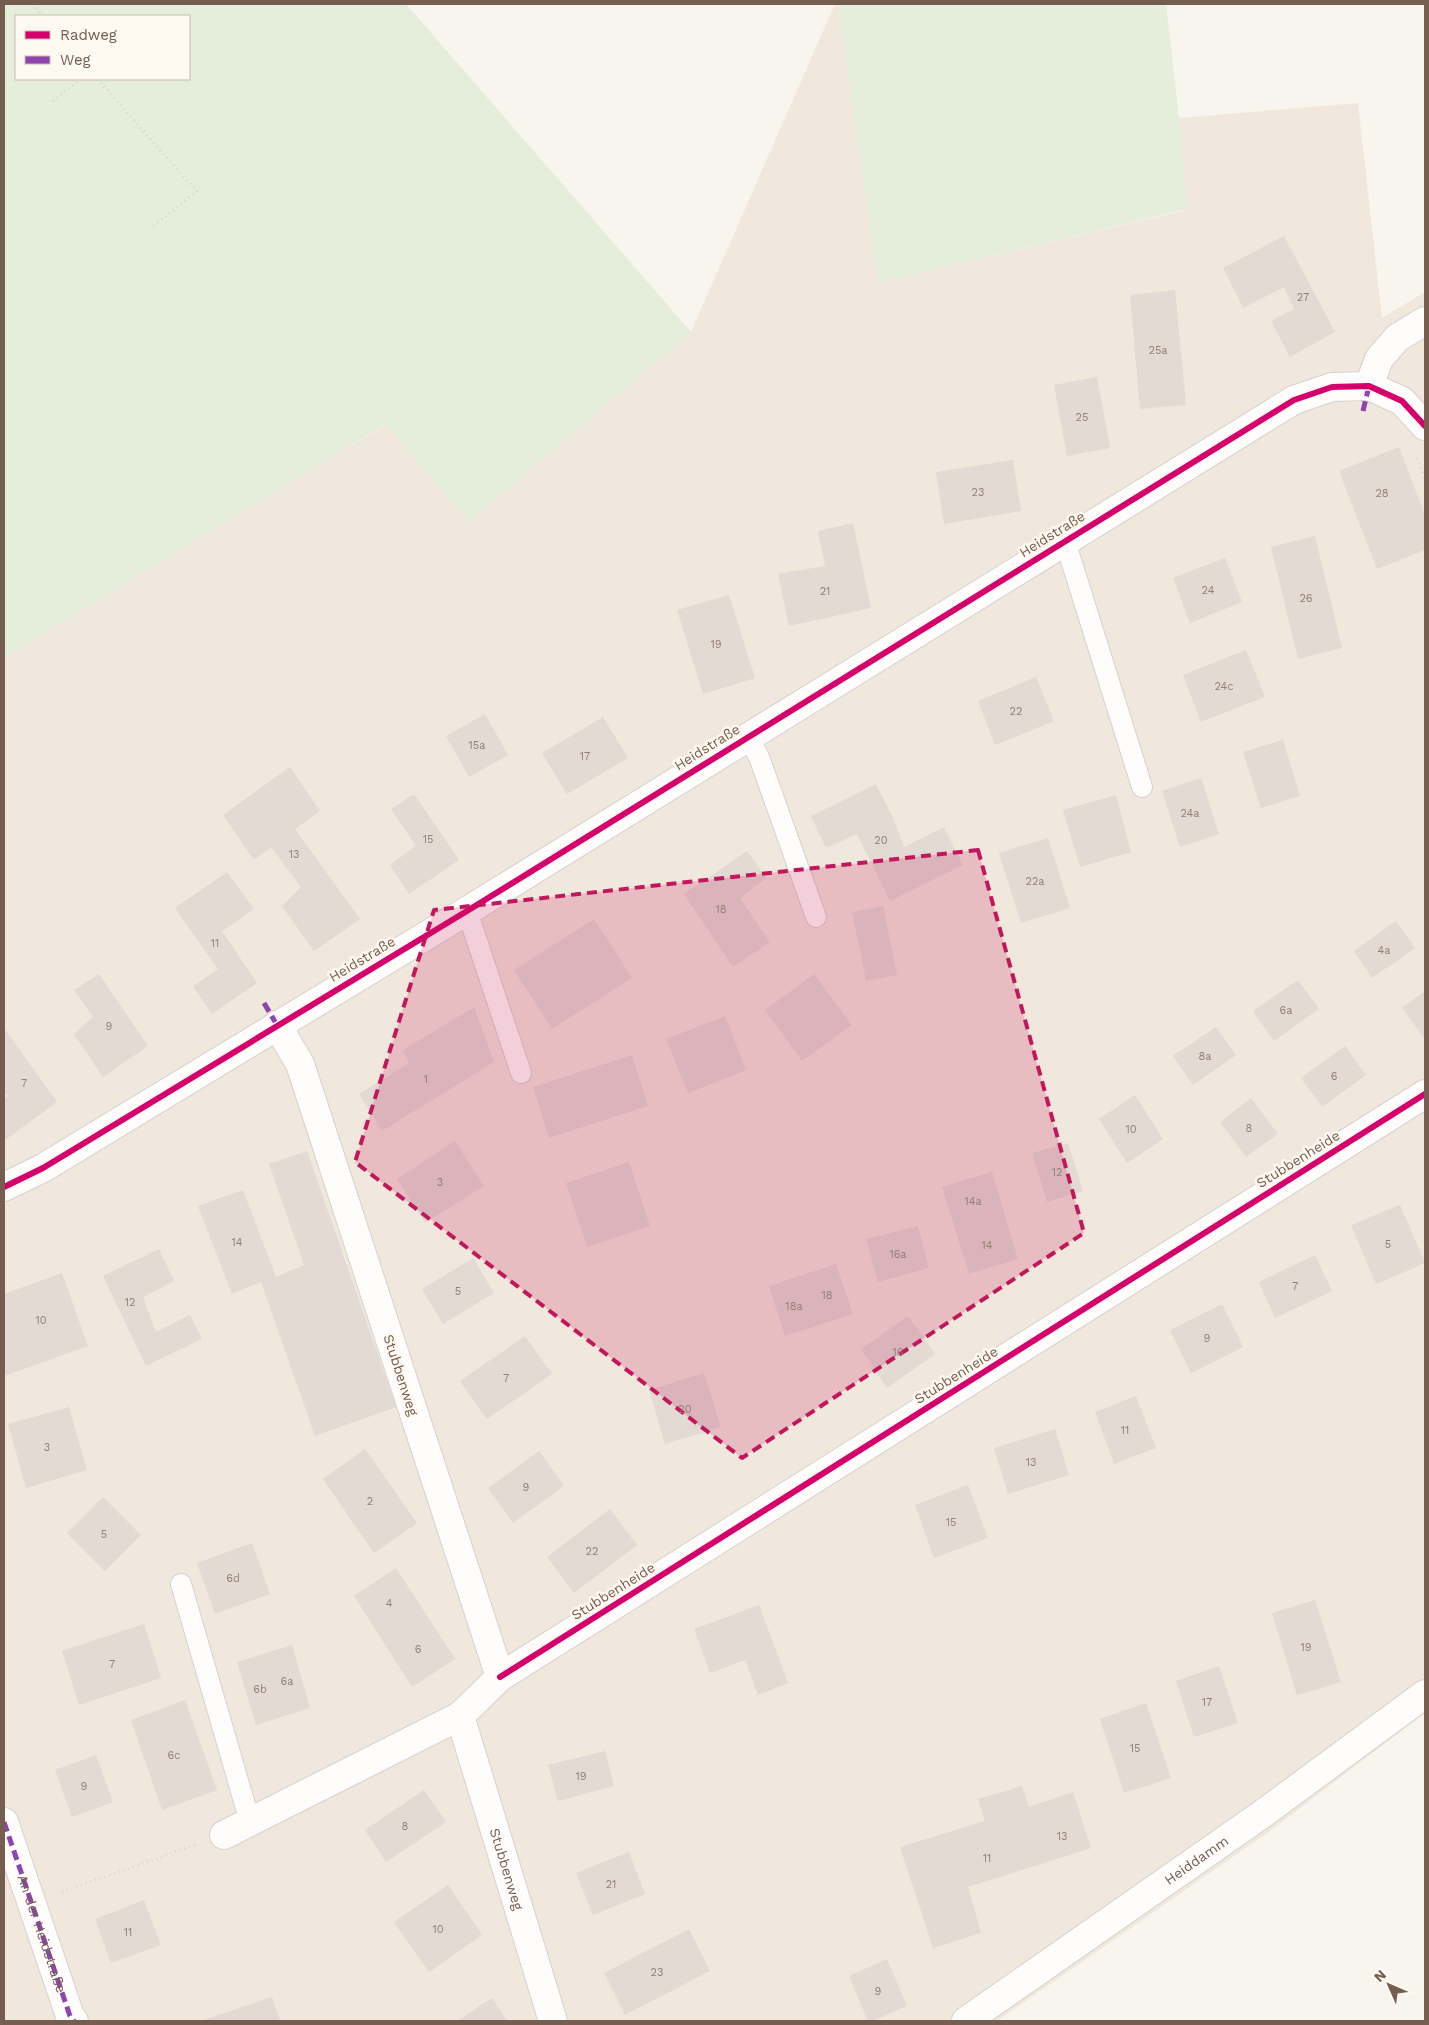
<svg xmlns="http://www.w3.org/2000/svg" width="1429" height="2025" font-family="'Work Sans',sans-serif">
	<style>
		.residential { fill: #f0e7dd }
		.green { fill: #e5eeda; fill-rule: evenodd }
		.building { fill: #e2dad3 }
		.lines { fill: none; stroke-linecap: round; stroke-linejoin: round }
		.service-casing { stroke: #d7d1cc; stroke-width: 22 }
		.minor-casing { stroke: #d7d1cc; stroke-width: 30 }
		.tertiary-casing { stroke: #d7d1cc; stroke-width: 30 }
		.path { stroke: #dad4d0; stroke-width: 3; stroke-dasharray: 1 4; stroke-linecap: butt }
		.service { stroke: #fefdfc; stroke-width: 20 }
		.minor { stroke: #fefdfc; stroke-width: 28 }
		.tertiary { stroke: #fefdfc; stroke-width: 28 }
		.quiet { stroke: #8e44ad; stroke-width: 5; stroke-dasharray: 10 5; stroke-linecap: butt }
		.cycleway-casing { stroke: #fef9f1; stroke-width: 9 }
		.cycleway { stroke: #d6006c; stroke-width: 6 }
		.marked { fill: #c2185b; fill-opacity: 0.2; stroke: #c2185b; stroke-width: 4; stroke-dasharray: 10 6; stroke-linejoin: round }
		.labels { text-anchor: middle; stroke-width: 5; stroke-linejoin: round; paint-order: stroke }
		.number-label { font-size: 11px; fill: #927f73 }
		.street-label { font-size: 14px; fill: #755d4f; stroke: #fef9f1 }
	</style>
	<rect width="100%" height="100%" fill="#f8f4ee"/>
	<path class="residential" d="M835 4H838L878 283 1186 210 1179 118 1358 103 1382 318 1425 292V1713L1270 1831 997 2021H4V658L386 424 469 522 691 332Z"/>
	<g class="green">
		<path d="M4 4H406L691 332 469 522 385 424 4 658ZM16 16H189V79H16Z"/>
		<path d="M838 4H1166L1179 118 1187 209 878 283Z"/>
	</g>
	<g class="building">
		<path d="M1284 236 1335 332 1290 357 1271 321 1294 309 1284 287 1243 308 1223 268Z"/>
		<path d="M1175 290 1186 405 1140 409 1130 295Z"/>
		<path d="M1097 377 1110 448 1067 456 1054 385Z"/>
		<path d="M1399 447 1425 515V550L1377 569 1339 471Z"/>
		<path d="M1013 460 1021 511 944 524 936 472Z"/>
		<path d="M853 523 871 608 789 626 778 574 825 566 818 531Z"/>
		<path d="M1315 536 1342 648 1298 659 1271 547Z"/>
		<path d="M1225 558 1242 602 1190 623 1173 578Z"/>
		<path d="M729 595 755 678 703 694 677 610Z"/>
		<path d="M1246 650 1265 697 1201 722 1183 675Z"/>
		<path d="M1036 677 1054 721 995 745 978 701Z"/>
		<path d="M485 714 508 755 469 777 446 736Z"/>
		<path d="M603 717 628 758 567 794 542 753Z"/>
		<path d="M1283 740 1300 796 1261 808 1243 752Z"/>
		<path d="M290 767 320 811 295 829 360 919 314 951 282 906 301 887 271 847 254 860 223 815Z"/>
		<path d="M1201 778 1219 834 1180 847 1162 791Z"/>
		<path d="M876 784 892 816 904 847 944 827 963 865 890 901 857 834 826 848 811 816Z"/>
		<path d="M414 794 459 860 409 894 390 865 416 846 391 809Z"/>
		<path d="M1116 795 1131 852 1080 867 1063 810Z"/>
		<path d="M1048 838 1070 908 1021 923 999 853Z"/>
		<path d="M747 851 766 878 740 898 770 942 733 967 684 894Z"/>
		<path d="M227 872 254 909 222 931 257 983 212 1014 193 986 218 969 175 908Z"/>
		<path d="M883 906 897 975 866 981 852 912Z"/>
		<path d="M594 919 632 978 552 1029 514 970Z"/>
		<path d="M1396 921 1415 948 1372 978 1354 951Z"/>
		<path d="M99 974 148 1046 103 1077 74 1034 93 1017 74 990Z"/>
		<path d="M814 974 852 1025 802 1061 765 1010Z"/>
		<path d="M1298 980 1319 1009 1274 1041 1253 1011Z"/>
		<path d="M1425 991V1039L1402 1008Z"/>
		<path d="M474 1007 494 1062 382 1131 359 1094 409 1063 403 1050Z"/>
		<path d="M725 1016 746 1070 688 1093 666 1039Z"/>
		<path d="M1216 1027 1236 1055 1193 1085 1173 1056Z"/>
		<path d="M4 1028 57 1102 5 1140 4 1099 8 1096 4 1091Z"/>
		<path d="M1345 1046 1366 1075 1322 1107 1301 1078Z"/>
		<path d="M632 1055 648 1106 549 1138 533 1087Z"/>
		<path d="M1135 1095 1163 1139 1127 1163 1099 1119Z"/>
		<path d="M1251 1098 1278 1134 1246 1157 1220 1122Z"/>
		<path d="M455 1141 484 1186 425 1223 397 1179Z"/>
		<path d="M1068 1143 1083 1191 1047 1202 1032 1153Z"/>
		<path d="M307 1151 396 1407 315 1436 261 1282 232 1294 198 1206 243 1190 276 1277 304 1265 269 1164Z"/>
		<path d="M629 1162 650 1226 587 1247 566 1183Z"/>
		<path d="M992 1172 1018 1259 969 1274 942 1187Z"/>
		<path d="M1400 1205 1425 1263 1376 1284 1351 1225Z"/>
		<path d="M918 1226 929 1268 878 1282 866 1239Z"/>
		<path d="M159 1249 174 1281 143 1297 156 1332 190 1315 202 1339 146 1366 103 1276Z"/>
		<path d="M1315 1255 1332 1291 1275 1318 1259 1282Z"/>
		<path d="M473 1258 494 1293 443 1324 422 1289Z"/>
		<path d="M836 1264 853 1314 785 1336 769 1286Z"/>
		<path d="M62 1273 88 1346 4 1376V1294Z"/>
		<path d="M1222 1304 1243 1347 1191 1373 1170 1330Z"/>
		<path d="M908 1316 935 1354 887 1388 861 1349Z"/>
		<path d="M525 1336 552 1374 487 1419 460 1381Z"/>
		<path d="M704 1373 721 1427 665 1444 649 1390Z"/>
		<path d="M1136 1396 1156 1448 1114 1464 1095 1412Z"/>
		<path d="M69 1407 87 1470 26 1488 8 1424Z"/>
		<path d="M1055 1429 1069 1475 1008 1494 994 1448Z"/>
		<path d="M365 1449 417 1523 374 1553 323 1479Z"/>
		<path d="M539 1451 564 1486 513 1523 488 1488Z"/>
		<path d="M968 1485 988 1538 934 1558 915 1505Z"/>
		<path d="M103 1497 141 1535 105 1571 67 1533Z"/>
		<path d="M610 1509 637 1545 574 1593 547 1557Z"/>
		<path d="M252 1543 270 1594 215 1614 197 1563Z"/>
		<path d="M396 1568 455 1659 412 1687 354 1596Z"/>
		<path d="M1315 1600 1341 1682 1297 1695 1272 1613Z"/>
		<path d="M759 1605 788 1683 758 1695 745 1660 710 1673 694 1629Z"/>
		<path d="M144 1624 161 1678 79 1705 62 1651Z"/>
		<path d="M292 1645 310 1708 256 1725 237 1662Z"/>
		<path d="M1219 1666 1238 1723 1194 1737 1176 1681Z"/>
		<path d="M185 1700 217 1790 162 1810 131 1720Z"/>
		<path d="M1146 1703 1171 1778 1124 1793 1100 1719Z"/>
		<path d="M605 1751 614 1786 558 1801 548 1765Z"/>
		<path d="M96 1755 113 1802 72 1817 55 1770Z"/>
		<path d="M1022 1786 1029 1807 1073 1792 1091 1848 968 1887 981 1933 933 1948 900 1847 985 1821 978 1799Z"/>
		<path d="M424 1790 446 1822 386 1862 365 1830Z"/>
		<path d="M629 1852 645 1894 593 1915 576 1873Z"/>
		<path d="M448 1885 482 1935 429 1972 394 1922Z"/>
		<path d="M144 1900 161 1945 111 1963 95 1919Z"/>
		<path d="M689 1929 710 1971 625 2015 604 1973Z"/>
		<path d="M887 1959 907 2006 872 2021H868L849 1976Z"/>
		<path d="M272 1997 280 2021H201Z"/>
		<path d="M492 1998 507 2021H457Z"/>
	</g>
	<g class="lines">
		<defs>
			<g id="service">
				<path d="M1065 541 1142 787"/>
				<path d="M747 736 759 757 816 917"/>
				<path d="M467 911 521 1073"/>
				<path d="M181 1584 250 1822"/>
			</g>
			<g id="minor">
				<path d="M1369 386 1379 359 1397 338 1425 321"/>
				<path d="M500 1677 1425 1094"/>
				<path id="s1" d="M460 1716 553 2021"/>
				<path d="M4 1822 70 2016 74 2021"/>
				<path d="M224 1835 460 1716 500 1677 300 1064 277 1025"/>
				<path id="s2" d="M966 2021 1261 1815 1425 1694"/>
			</g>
			<path id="tertiary" d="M4 1187 43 1168 467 911 1294 400 1332 387 1369 386 1402 401 1425 426"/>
		</defs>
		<use href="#service" class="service-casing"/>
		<use href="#minor" class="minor-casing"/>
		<use href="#tertiary" class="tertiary-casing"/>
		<g class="path">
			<path d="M33 4 43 16"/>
			<path d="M97 79 197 191 151 228"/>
			<path d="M53 101 81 79"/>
			<path d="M1417 458 1425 477"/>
			<path d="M62 1892 195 1845"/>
		</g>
		<use href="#service" class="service"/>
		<use href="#minor" class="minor"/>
		<use href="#tertiary" class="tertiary"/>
		<g class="quiet">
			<path d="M1363 411 1369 386"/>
			<path d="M264 1003 277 1025"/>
			<path id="s3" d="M4 1822 70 2016 74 2021"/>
		</g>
		<defs>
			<g id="cycleway">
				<path d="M4 1187 43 1168 467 911 1294 400 1332 387 1369 386 1402 401 1425 426"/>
				<path d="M500 1677 1425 1094"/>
			</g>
		</defs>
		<use href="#cycleway" class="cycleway-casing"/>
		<use href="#cycleway" class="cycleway"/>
	</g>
	<path class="marked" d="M978 850 1084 1233 742 1458 355 1162 434 910Z"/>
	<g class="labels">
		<g class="number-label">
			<text x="1303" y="301">27</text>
			<text x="1158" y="354">25a</text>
			<text x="1082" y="421">25</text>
			<text x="978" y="496">23</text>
			<text x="1382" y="497">28</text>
			<text x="1208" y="594">24</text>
			<text x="825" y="595">21</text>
			<text x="1306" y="602">26</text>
			<text x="716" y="648">19</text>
			<text x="1224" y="690">24c</text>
			<text x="1016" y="715">22</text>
			<text x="477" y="749">15a</text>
			<text x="585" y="760">17</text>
			<text x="1190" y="817">24a</text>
			<text x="428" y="843">15</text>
			<text x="881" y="844">20</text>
			<text x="294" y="858">13</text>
			<text x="1035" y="885">22a</text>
			<text x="721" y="913">18</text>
			<text x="215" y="947">11</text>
			<text x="1384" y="954">4a</text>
			<text x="1286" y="1014">6a</text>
			<text x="109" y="1030">9</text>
			<text x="1205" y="1060">8a</text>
			<text x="1334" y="1080">6</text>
			<text x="426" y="1083">1</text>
			<text x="24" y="1087">7</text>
			<text x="1249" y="1132">8</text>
			<text x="1131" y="1133">10</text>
			<text x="1057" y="1176">12</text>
			<text x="440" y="1186">3</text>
			<text x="973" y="1205">14a</text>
			<text x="237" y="1246">14</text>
			<text x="1388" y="1248">5</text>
			<text x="987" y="1249">14</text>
			<text x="898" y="1258">16a</text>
			<text x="1295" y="1290">7</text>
			<text x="458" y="1295">5</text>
			<text x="827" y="1299">18</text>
			<text x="130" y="1306">12</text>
			<text x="794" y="1310">18a</text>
			<text x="41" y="1324">10</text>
			<text x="1207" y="1342">9</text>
			<text x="898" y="1356">16</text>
			<text x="506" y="1382">7</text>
			<text x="685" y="1413">20</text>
			<text x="1125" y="1434">11</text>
			<text x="47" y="1451">3</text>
			<text x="1031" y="1466">13</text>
			<text x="526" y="1491">9</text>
			<text x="370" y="1505">2</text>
			<text x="951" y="1526">15</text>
			<text x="104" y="1538">5</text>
			<text x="592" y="1555">22</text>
			<text x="233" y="1582">6d</text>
			<text x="389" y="1607">4</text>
			<text x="1306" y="1651">19</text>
			<text x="418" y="1653">6</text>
			<text x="112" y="1668">7</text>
			<text x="287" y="1685">6a</text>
			<text x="260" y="1693">6b</text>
			<text x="1207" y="1706">17</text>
			<text x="1135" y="1752">15</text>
			<text x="174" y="1759">6c</text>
			<text x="581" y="1780">19</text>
			<text x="84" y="1790">9</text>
			<text x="405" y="1830">8</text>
			<text x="1062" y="1840">13</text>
			<text x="987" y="1862">11</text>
			<text x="611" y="1888">21</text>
			<text x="438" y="1933">10</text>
			<text x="128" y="1936">11</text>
			<text x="657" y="1976">23</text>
			<text x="878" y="1995">9</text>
		</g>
		<g class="street-label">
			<text transform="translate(1052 534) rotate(-32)" y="5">Heidstraße</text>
			<text transform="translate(707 747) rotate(-32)" y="5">Heidstraße</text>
			<text transform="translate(362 959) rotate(-31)" y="5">Heidstraße</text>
			<text transform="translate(1298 1159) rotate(-32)" y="5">Stubbenheide</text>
			<text transform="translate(401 1375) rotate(72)" y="5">Stubbenweg</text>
			<text transform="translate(956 1375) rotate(-32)" y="5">Stubbenheide</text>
			<text transform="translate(613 1591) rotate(-32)" y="5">Stubbenheide</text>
			<text dy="5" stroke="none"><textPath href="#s2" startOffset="281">Heiddamm</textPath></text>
			<text dy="5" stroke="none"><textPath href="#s1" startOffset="160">Stubbenweg</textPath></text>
			<text dy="5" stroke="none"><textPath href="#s3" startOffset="118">An der Heidstraße</textPath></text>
		</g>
	</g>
	<rect width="1429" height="2025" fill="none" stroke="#755d4f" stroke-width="10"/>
	<rect x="15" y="15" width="175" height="65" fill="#fef9f1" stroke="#c7bbb0"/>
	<rect x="25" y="31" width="25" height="8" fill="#d6006c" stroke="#c7bbb0"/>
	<text x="60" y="40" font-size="15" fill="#755d4f">Radweg</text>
	<rect x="25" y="56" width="25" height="8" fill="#8e44ad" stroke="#c7bbb0"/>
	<text x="60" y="65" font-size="15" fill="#755d4f">Weg</text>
	<g transform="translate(1389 1985) rotate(315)" stroke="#fef9f1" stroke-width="4" paint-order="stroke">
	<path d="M0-4L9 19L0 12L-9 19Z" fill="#755d4f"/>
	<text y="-8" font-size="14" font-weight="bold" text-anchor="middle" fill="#755d4f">N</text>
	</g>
</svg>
